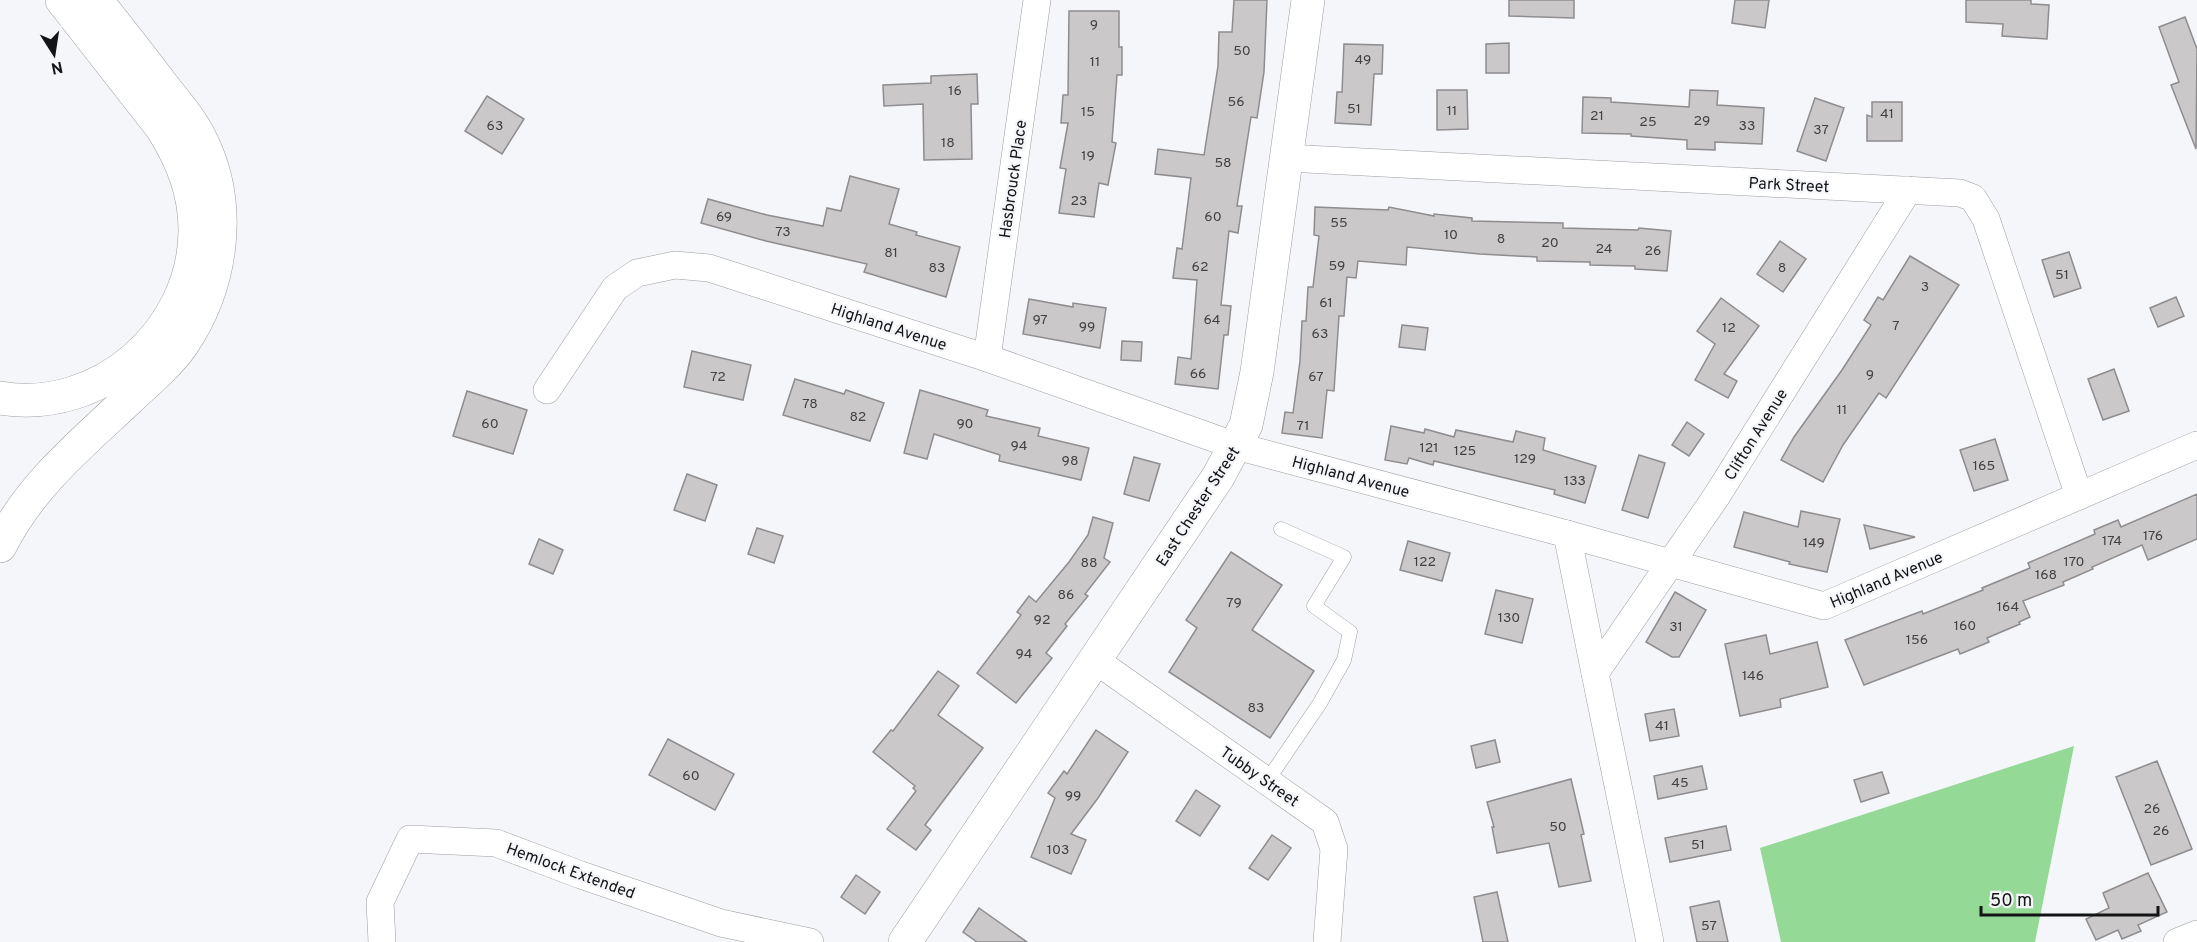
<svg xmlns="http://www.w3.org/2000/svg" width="2197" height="942" font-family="Overpass,sans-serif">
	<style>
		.green { fill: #95d997 }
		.building { fill: #cbc8ca; stroke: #8f8c8e; stroke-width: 1.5 }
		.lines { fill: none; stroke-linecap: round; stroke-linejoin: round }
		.lane-casing { stroke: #9d9ea1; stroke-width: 15 }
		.street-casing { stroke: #9d9ea1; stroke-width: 28 }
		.secondary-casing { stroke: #9d9ea1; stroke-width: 34 }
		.primary-casing { stroke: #9d9ea1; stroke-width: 34 }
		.lane { stroke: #fff; stroke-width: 14 }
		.street { stroke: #fff; stroke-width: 27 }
		.secondary { stroke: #fff; stroke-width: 33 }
		.primary { stroke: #fff; stroke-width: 33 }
		.labels { text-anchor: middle; stroke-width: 4.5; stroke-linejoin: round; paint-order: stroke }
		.number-label { font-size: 14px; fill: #414142 }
		.street-label { font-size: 16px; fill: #131415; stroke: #f4f6f9 }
	</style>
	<rect width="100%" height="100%" fill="#f4f6f9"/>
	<path class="green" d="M2074 746 2035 942H1781L1760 848Z"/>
	<g class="building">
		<path d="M1234 0H1267L1264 72 1257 118 1251 117 1237 206H1242L1238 233 1229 231 1221 305 1231 306 1228 335H1224L1218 389 1175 384 1178 357 1191 359 1197 280 1173 278 1177 248 1182 249 1191 178 1155 174 1158 149 1204 155 1218 66 1219 32H1232Z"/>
		<path d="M1509 0H1574V18L1509 16Z"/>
		<path d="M1735 0H1769L1765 28 1732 23Z"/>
		<path d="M1966 0H2031V4L2049 5 2047 39 2002 36 2003 24 1966 22Z"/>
		<path d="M1069 11H1119V47H1122V75H1117L1112 142 1116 143 1108 185 1099 183 1094 217 1059 213 1066 169 1060 168 1068 123H1061L1063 95H1068Z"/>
		<path d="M2185 17 2197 49 2196 149 2171 85 2179 82 2159 27Z"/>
		<path d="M1509 43V73H1486V44Z"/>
		<path d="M1344 44 1383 45 1382 74H1374L1371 125 1335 123 1337 92H1342Z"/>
		<path d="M977 74 978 104H971L972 159 924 160 923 104 884 106 883 85 931 83V76Z"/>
		<path d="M1437 90H1467L1468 129 1437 130Z"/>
		<path d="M1690 90 1718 91 1717 105 1764 108 1762 144 1715 142V150L1687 149V140L1631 136V134L1582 133 1583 97 1611 98V102L1689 107Z"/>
		<path d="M487 96 524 119 502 154 465 131Z"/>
		<path d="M1815 98 1844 108 1826 161 1797 151Z"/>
		<path d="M1872 102H1902V141H1867V115L1872 117Z"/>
		<path d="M850 176 899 189 889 224 917 232 916 235 960 247 946 297 864 272 867 264 766 241 701 223 708 199 767 215 823 226 827 208 841 211Z"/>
		<path d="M1315 207 1388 210 1389 207 1434 216V214L1472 218V221L1563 223V228L1638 230 1639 228 1671 231 1667 271 1635 269V266L1590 265V262L1537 261V257L1480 254 1407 247 1406 265 1358 261 1356 278 1347 277 1344 316H1339L1334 391 1327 390 1322 438 1282 433 1285 412 1293 413 1300 361 1302 321H1306L1308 287H1313L1319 236 1314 235Z"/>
		<path d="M1780 241 1806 259 1783 292 1757 274Z"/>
		<path d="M2069 252 2081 288 2054 297 2042 260Z"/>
		<path d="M1910 256 1959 285 1886 398 1879 393 1843 445 1823 482 1781 460 1794 437 1842 370 1871 325 1864 320 1878 297 1883 300Z"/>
		<path d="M2176 297 2184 316 2158 327 2150 308Z"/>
		<path d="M1721 298 1759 326 1724 374 1737 381 1728 398 1695 380 1715 344 1697 331Z"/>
		<path d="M1029 299 1073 307V303L1106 308 1100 348 1023 334Z"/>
		<path d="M1402 325 1428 328 1425 350 1399 347Z"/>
		<path d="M1122 341 1142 342 1141 361 1121 360Z"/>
		<path d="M692 351 751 365 743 400 684 387Z"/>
		<path d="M2114 369 2129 411 2103 420 2088 379Z"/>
		<path d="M795 379 844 394 846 390 884 403 870 441 783 415Z"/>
		<path d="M920 390 988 410 986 416 1040 428 1038 436 1089 448 1081 480 999 461 1000 455 934 434 927 459 904 453Z"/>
		<path d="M467 391 527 410 513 454 453 436Z"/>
		<path d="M1687 422 1704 434 1689 456 1672 445Z"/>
		<path d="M1391 426 1424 433 1425 429 1454 437 1456 430 1513 442 1516 431 1545 438 1543 450 1596 466 1585 503 1554 494 1555 490 1434 461 1433 465 1409 458 1407 464 1385 460Z"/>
		<path d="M1995 439 2008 480 1974 491 1960 450Z"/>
		<path d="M1639 455 1665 463 1648 518 1622 510Z"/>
		<path d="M1134 457 1160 464 1149 501 1124 494Z"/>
		<path d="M687 474 717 485 705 521 674 510Z"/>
		<path d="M2197 494V539L2148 560 2142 545 2092 567 2093 569 2063 582 2064 585 2023 601 2030 617 2019 622 2020 624 1987 638 1989 642 1960 654 1958 649 1864 685 1845 640 1922 611 1923 614 1983 590 1982 588 2030 568 2028 563 2095 534 2094 530 2118 520 2121 527Z"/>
		<path d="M1801 511 1840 519 1827 572 1789 564 1790 562 1734 547 1744 512 1798 527Z"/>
		<path d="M1093 517 1113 523 1104 558 1110 562 1085 594 1088 596 1065 624 1067 626 1046 653 1052 658 1016 703 977 673 1021 615 1017 612 1029 596 1036 602 1069 562 1088 535Z"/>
		<path d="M1864 525 1915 537 1870 549Z"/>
		<path d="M757 528 783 536 774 563 748 554Z"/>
		<path d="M539 539 563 550 553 574 529 564Z"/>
		<path d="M1408 541 1450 553 1442 581 1400 570Z"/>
		<path d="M1231 552 1282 585 1252 630 1314 671 1270 738 1169 672 1197 628 1186 620Z"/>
		<path d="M1496 590 1533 599 1522 643 1485 634Z"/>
		<path d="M1675 592 1706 610 1679 657H1672L1646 642Z"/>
		<path d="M1766 635 1770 654 1817 642 1828 687 1780 699 1781 707 1740 716 1725 644Z"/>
		<path d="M938 671 959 686 938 715 983 748 925 825 931 830 916 850 887 829 916 791 913 788 915 786 873 752 891 730 893 731Z"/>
		<path d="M1674 709 1679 736 1650 741 1645 714Z"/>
		<path d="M1096 730 1128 752 1098 798 1071 834 1086 840 1071 874 1031 857 1055 798 1048 793 1064 771 1067 774Z"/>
		<path d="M668 739 734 774 715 810 649 775Z"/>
		<path d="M1495 740 1500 762 1476 768 1471 746Z"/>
		<path d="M2157 761 2192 849 2151 865 2116 777Z"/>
		<path d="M1702 766 1707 789 1658 799 1654 776Z"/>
		<path d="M1882 772 1889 793 1861 802 1854 780Z"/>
		<path d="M1571 779 1584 834 1581 835 1591 881 1559 887 1549 843 1497 853 1492 827H1494L1487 802Z"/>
		<path d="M1196 790 1220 806 1200 836 1176 821Z"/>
		<path d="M1726 826 1731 850 1670 862 1665 838Z"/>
		<path d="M1272 835 1291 848 1268 880 1249 868Z"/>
		<path d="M2148 873 2167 912 2138 925 2141 931 2122 939 2118 930 2096 940 2086 919 2109 908 2103 893Z"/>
		<path d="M856 875 880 892 865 914 841 897Z"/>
		<path d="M1497 892 1508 942H1483L1474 897Z"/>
		<path d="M1719 901 1728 942H1697L1690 907Z"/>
		<path d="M979 908 1027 942H977L963 932Z"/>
	</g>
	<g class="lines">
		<defs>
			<path id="lane" d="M1267 781 1320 703 1344 660 1350 632 1314 606 1344 557 1281 529"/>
			<g id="street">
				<path d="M1287 158 1960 193 1973 198 1986 219 2079 496"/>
				<path d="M987 358 1037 0"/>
				<path d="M547 390 615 288 637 273 675 265 709 268 987 358 1236 446 1567 534 1824 606 2197 445"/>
				<path d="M1567 534 1595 673"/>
				<path d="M1095 660 1325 822 1334 849 1327 942"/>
				<path d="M382 942 380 902 410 839 496 843 581 875 721 923 810 942"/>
				<path d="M1650 942 1595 673 1716 497 1908 190"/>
				<path d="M2177 942 2197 934"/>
			</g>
			<path id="secondary" d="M905 942 1218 477 1246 425 1257 372 1308 0"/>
			<g id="primary">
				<path d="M0 398C100 415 195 331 195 230 195 192 182 160 162 128L62 0"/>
				<path d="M0 546C31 485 78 447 128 400 146 383 167 366 182 345 223 285 234 204 200 138 191 119 176 103 163 86 141 57 119 29 96 0"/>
			</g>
		</defs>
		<use href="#lane" class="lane-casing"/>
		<use href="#street" class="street-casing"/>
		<use href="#secondary" class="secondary-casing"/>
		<use href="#primary" class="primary-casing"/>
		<use href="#lane" class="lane"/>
		<use href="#street" class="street"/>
		<use href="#secondary" class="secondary"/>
		<use href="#primary" class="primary"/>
	</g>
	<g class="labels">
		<g class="number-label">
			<text x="1094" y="29">9</text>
			<text x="1242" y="55">50</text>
			<text x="1363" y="64">49</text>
			<text x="1095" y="66">11</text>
			<text x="955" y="95">16</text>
			<text x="1236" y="106">56</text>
			<text x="1354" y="113">51</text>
			<text x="1452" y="115">11</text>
			<text x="1088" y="116">15</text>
			<text x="1887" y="118">41</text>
			<text x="1597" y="120">21</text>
			<text x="1702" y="125">29</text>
			<text x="1648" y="126">25</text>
			<text x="495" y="130">63</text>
			<text x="1747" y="130">33</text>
			<text x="1821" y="134">37</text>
			<text x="948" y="147">18</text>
			<text x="1088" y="160">19</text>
			<text x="1223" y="167">58</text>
			<text x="1079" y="205">23</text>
			<text x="724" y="221">69</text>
			<text x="1213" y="221">60</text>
			<text x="1339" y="227">55</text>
			<text x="783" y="236">73</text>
			<text x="1451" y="239">10</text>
			<text x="1501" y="243">8</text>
			<text x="1550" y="247">20</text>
			<text x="1604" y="253">24</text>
			<text x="1653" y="255">26</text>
			<text x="891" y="257">81</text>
			<text x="1337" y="270">59</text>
			<text x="1200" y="271">62</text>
			<text x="937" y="272">83</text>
			<text x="1782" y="272">8</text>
			<text x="2062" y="279">51</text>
			<text x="1925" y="291">3</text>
			<text x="1326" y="307">61</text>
			<text x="1040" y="324">97</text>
			<text x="1212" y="324">64</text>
			<text x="1896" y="330">7</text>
			<text x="1087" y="331">99</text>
			<text x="1729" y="332">12</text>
			<text x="1320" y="338">63</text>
			<text x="1198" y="378">66</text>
			<text x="1870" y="379">9</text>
			<text x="718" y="381">72</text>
			<text x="1316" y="381">67</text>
			<text x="810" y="408">78</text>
			<text x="1842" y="414">11</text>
			<text x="858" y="421">82</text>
			<text x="490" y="428">60</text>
			<text x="965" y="428">90</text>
			<text x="1303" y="430">71</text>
			<text x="1019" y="450">94</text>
			<text x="1429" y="452">121</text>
			<text x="1465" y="455">125</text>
			<text x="1525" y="463">129</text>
			<text x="1070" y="465">98</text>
			<text x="1984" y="470">165</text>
			<text x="1575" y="485">133</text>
			<text x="2153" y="540">176</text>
			<text x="2112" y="545">174</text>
			<text x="1814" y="547">149</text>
			<text x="1425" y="566">122</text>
			<text x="2074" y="566">170</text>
			<text x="1089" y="567">88</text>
			<text x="2046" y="579">168</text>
			<text x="1066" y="599">86</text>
			<text x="1234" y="607">79</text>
			<text x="2008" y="611">164</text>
			<text x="1509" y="622">130</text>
			<text x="1042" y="624">92</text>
			<text x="1965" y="630">160</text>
			<text x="1676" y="631">31</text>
			<text x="1917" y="644">156</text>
			<text x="1024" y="658">94</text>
			<text x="1753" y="680">146</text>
			<text x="1256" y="712">83</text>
			<text x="1662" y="730">41</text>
			<text x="691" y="780">60</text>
			<text x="1680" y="787">45</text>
			<text x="1073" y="800">99</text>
			<text x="2152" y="813">26</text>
			<text x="1558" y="831">50</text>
			<text x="2161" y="835">26</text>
			<text x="1698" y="849">51</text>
			<text x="1058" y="854">103</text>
			<text x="1709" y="930">57</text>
		</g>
		<g class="street-label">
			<text transform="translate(1012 179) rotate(-82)" y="6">Hasbrouck Place</text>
			<text transform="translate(1789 184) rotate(3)" y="6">Park Street</text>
			<text transform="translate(889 326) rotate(18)" y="6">Highland Avenue</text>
			<text transform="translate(1755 434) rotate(-58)" y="6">Clifton Avenue</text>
			<text transform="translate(1351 476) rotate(15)" y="6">Highland Avenue</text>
			<text transform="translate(1197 506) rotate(-57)" y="6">East Chester Street</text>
			<text transform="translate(1886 579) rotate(-23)" y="6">Highland Avenue</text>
			<text transform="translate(1260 776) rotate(35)" y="6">Tubby Street</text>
			<text transform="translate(571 870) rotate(20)" y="6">Hemlock Extended</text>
		</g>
	</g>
	<g transform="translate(54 54) rotate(168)" stroke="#f4f6f9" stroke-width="4.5" paint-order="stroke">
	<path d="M0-4.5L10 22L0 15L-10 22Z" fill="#131415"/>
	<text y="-9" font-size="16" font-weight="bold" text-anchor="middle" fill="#131415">N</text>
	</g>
	<path d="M1981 906v9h177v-9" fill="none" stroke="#131415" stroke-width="3"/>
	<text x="1990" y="906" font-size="18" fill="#131415" stroke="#f4f6f9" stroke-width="4.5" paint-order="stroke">50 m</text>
</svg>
